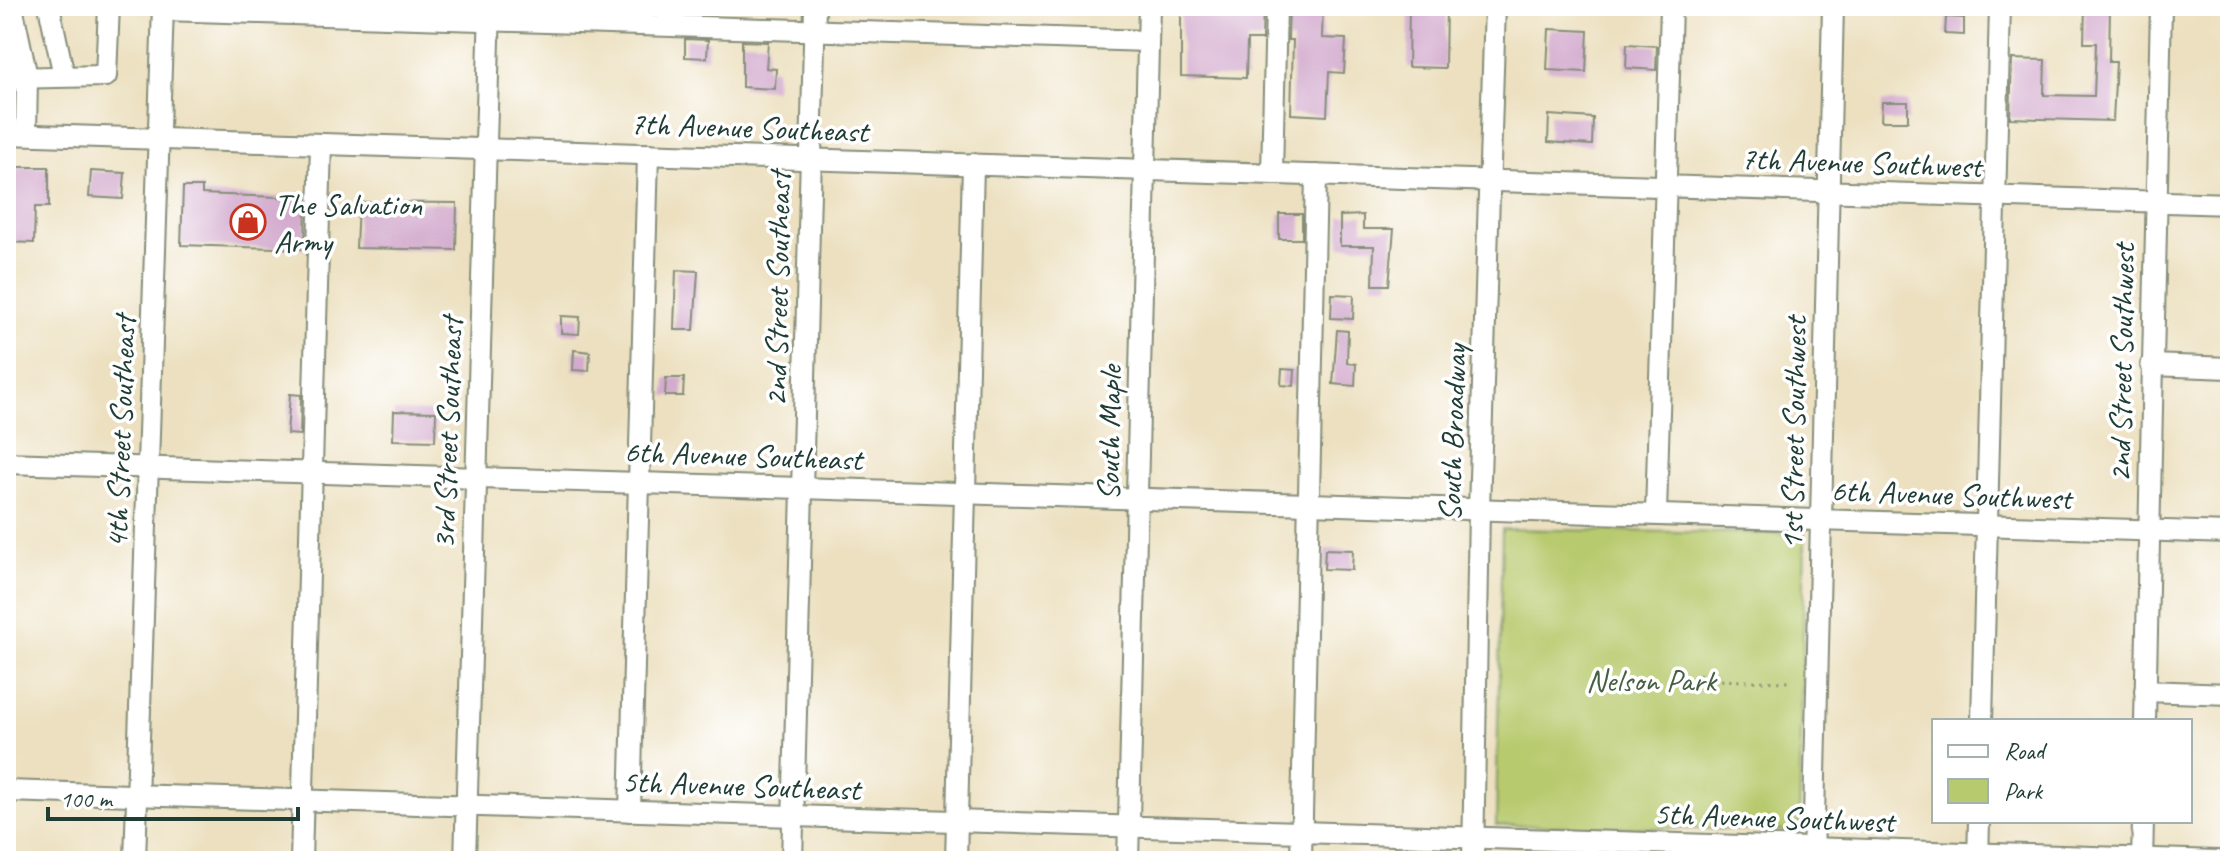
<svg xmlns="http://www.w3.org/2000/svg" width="2236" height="867" font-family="Caveat,sans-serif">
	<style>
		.park { fill: #b8ca6e; stroke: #6c8451; stroke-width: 2 }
		.building { fill: #d3abce }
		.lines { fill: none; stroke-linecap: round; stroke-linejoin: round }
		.minor-casing { stroke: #868e7a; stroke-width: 24 }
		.path { stroke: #868e7a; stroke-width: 3; stroke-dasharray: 2 6; stroke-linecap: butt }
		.minor { stroke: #fff; stroke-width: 20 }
		.labels { text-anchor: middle; stroke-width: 7; stroke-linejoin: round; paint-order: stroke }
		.street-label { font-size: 32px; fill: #1f3d34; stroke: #fff }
		.poi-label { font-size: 32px; fill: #1f3d34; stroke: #fff; text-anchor: start }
		.park-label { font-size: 32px; fill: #456042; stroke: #fff }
	</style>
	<rect width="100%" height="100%" fill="#fff"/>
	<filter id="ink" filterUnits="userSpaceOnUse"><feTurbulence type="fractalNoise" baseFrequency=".0125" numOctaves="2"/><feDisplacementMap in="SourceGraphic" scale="16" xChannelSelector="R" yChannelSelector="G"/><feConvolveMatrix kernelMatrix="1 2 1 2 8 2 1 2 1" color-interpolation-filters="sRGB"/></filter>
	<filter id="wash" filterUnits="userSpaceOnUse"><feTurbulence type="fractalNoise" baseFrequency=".006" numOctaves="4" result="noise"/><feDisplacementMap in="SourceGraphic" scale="32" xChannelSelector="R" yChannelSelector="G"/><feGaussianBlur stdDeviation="1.8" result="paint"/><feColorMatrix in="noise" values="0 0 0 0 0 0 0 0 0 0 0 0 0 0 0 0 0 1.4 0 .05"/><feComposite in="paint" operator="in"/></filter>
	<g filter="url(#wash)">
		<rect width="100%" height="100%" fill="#ece0c0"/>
		<path class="park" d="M1502 529 1805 534 1799 831 1496 825Z"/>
		<g id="blocks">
			<g class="building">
				<path d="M675 6H707V14L675 13Z"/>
				<path d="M1181 6H1263L1262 40H1247L1246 78 1181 76Z"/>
				<path d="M1289 6H1323L1322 38 1346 39 1344 73 1329 72 1327 116 1291 114 1293 40H1288Z"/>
				<path d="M1409 6H1446L1445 68 1408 67Z"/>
				<path d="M2085 6H2110L2109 62H2116L2113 121 2010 118 2012 59 2045 60 2044 95 2094 96 2096 43H2084Z"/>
				<path d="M1946 17 1964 18V35L1945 34Z"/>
				<path d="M1549 29 1588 31 1586 72 1547 70Z"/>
				<path d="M685 39 708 40 707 58 685 57Z"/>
				<path d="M742 41 768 42 766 68 776 69 775 89 742 87Z"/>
				<path d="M1627 44 1657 46 1656 70 1626 68Z"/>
				<path d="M1882 102H1908V121H1881Z"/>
				<path d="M1549 115 1593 118 1592 145 1548 142Z"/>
				<path d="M6 167H49V207H35L34 243 6 242Z"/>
				<path d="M91 171 125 173 123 199 89 197Z"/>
				<path d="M183 187H202V194L306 198 305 249 181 245Z"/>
				<path d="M358 202 457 203 456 250 356 248Z"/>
				<rect x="1279" y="214" width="23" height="25"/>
				<path d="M1363 215V229H1394L1389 285H1373L1374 246H1340V216Z"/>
				<path d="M676 270 698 271 694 330H674Z"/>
				<path d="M1332 294 1354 295 1353 319 1331 318Z"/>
				<path d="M561 316 580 317 579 334 561 333Z"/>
				<path d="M1337 330 1348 331 1347 363 1356 364 1355 386 1333 384Z"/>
				<path d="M574 350 590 352 589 371 573 370Z"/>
				<path d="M1282 369 1295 370 1294 386 1281 385Z"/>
				<path d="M666 378H684L683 396H665Z"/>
				<path d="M290 394 301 395 300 435 287 434Z"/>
				<path d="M394 411 436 412 435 441 393 440Z"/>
				<path d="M1325 549 1353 550 1352 570 1324 569Z"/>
			</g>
		</g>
	</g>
	<g filter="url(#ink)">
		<use href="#blocks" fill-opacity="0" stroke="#868e7a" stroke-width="2"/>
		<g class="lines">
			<defs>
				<g id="minor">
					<path d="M12 6 27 77 26 134"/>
					<path d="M49 6 64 76"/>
					<path d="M163 10 1148 41"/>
					<path d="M6 78 106 76 109 6"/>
					<path d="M6 134 2230 204"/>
					<path d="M1272 173 1276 6"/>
					<path d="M2151 365 2230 368"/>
					<path d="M6 463 2230 533"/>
					<path d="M1656 514 1671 6"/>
					<path d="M2145 691 2230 694"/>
					<path d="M1982 721 2000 6"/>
					<path d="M2145 721 2161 6"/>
					<path d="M6 791 2218 861"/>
					<path d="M630 811 648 154"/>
					<path d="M135 861 163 6"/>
					<path d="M301 861 321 144"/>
					<path d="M465 861 490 6"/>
					<path d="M792 861 815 6"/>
					<path d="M956 861 973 164"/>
					<path d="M1128 861 1149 6"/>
					<path d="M1301 861 1316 175"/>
					<path d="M1473 861 1479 509 1495 6"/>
					<path d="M1813 861 1833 6"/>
					<path d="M1978 861 1979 821"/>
					<path d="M2142 861 2143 821"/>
				</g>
			</defs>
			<use href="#minor" class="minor-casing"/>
			<path class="path" d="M1699 674 1709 680 1791 682"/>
			<use href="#minor" class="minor"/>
		</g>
	</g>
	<defs>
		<symbol id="shop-ring" viewBox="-11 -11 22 22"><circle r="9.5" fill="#fff" stroke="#c8321e" stroke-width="1.5"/><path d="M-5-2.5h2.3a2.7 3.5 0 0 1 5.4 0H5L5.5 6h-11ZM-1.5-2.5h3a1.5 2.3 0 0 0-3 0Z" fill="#c8321e"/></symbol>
	</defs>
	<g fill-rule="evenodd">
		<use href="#shop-ring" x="228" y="202" width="40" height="40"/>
	</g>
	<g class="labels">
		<g class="street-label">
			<text transform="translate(749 127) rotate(2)" y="11">7th Avenue Southeast</text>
			<text transform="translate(1861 162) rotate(2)" y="11">7th Avenue Southwest</text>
			<text transform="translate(777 289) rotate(-89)" y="11">2nd Street Southeast</text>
			<text transform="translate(2121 363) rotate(-89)" y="11">2nd Street Southwest</text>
			<text transform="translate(120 432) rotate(-88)" y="11">4th Street Southeast</text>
			<text transform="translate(447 433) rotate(-88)" y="11">3rd Street Southeast</text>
			<text transform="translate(1109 433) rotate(-89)" y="11">South Maple</text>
			<text transform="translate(1452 433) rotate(-88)" y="11">South Broadway</text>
			<text transform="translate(1793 433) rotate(-89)" y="11">1st Street Southwest</text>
			<text transform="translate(743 455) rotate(2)" y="11">6th Avenue Southeast</text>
			<text transform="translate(1951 494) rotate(2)" y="11">6th Avenue Southwest</text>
			<text transform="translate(741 785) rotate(2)" y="11">5th Avenue Southeast</text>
			<text transform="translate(1774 817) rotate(2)" y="11">5th Avenue Southwest</text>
		</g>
		<g class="poi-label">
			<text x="274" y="215">The Salvation<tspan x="274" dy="37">Army</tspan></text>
		</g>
		<g class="park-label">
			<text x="1651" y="691">Nelson Park</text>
		</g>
	</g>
	<rect width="2236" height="867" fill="none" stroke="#fff" stroke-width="32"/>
	<rect x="1932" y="719" width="260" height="104" fill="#ffffff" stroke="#a5b1ae" stroke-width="2"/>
	<rect x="1948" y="745" width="40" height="12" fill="#ffffff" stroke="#a5b1ae" stroke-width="2"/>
	<text x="2004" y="759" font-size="24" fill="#1f3d34">Road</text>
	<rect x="1948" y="779" width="40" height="24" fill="#b8ca6e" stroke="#a5b1ae" stroke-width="2"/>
	<text x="2004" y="799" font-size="24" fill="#1f3d34">Park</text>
	<path d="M48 807v12h250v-12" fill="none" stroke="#1f3d34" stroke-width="4"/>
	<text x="60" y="807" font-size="24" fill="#1f3d34" stroke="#ffffff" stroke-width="6" paint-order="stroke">100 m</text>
</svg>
